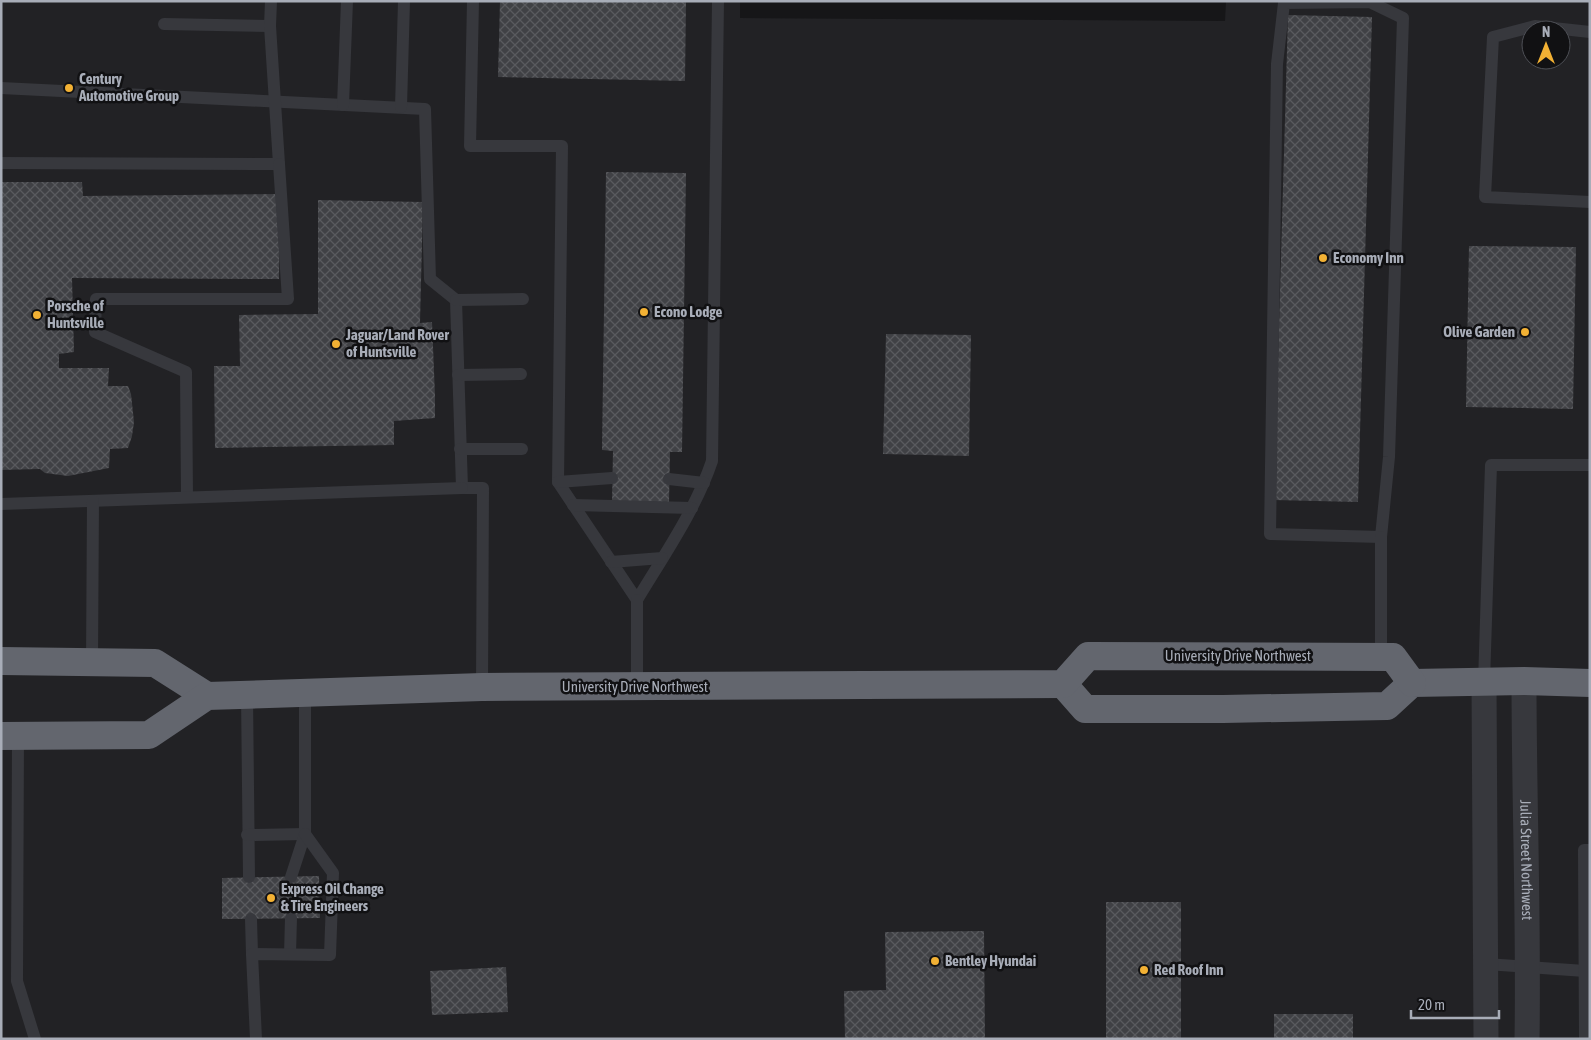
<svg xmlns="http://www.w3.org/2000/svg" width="1591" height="1040" font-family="'Asap Condensed',sans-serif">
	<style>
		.built { fill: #222225; fill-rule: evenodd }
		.building { fill: url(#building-cross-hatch) }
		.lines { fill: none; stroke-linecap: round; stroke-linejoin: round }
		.lane { stroke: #37383d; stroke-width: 12 }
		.street { stroke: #37383d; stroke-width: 25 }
		.highway { stroke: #63666e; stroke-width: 28 }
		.poi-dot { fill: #f2b134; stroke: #111113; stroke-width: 2 }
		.labels { text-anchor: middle; stroke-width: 5; stroke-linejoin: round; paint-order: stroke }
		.poi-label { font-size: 15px; font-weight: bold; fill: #a8adb8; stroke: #111113; text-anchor: start }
		.street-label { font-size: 15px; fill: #a8adb8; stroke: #111113 }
	</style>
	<defs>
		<pattern id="building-cross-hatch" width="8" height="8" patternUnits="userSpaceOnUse" patternTransform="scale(1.25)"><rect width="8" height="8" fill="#404145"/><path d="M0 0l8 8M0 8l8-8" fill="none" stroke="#595a5e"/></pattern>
	</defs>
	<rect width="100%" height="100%" fill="#161618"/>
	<path class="built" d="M1 1H740V18L1225 21 1226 1H1590V1039H1ZM1531 30H1561V60H1531Z"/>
	<g class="building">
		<path d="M500 1H686L685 81 498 77Z"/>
		<path d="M1288 15 1372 17 1358 502 1274 500Z"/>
		<path d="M606 172 686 173 682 452H670L669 503 612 502 613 451 602 450Z"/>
		<path d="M1 182H82L83 196 280 194 279 279 72 278 74 352 59 354V368H109L108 386H128L131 394 134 422 132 436 128 448 110 449 109 468 68 476 45 473 40 469 1 470Z"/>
		<path d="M318 200 423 202 420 323 432 322 435 396V418L394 421V445L215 448 214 366H240L239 315 318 314Z"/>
		<path d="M1469 246 1576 247 1573 409 1466 407Z"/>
		<path d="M886 334 971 335 969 456 883 454Z"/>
		<path d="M319 876 320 918 222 919V878Z"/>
		<rect x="1106" y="902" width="75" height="137"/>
		<path d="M984 931 985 1039H845L844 991 886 990 885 932Z"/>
		<path d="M506 967 508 1012 432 1015 430 971Z"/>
		<rect x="1274" y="1014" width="79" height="25"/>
	</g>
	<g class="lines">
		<g class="lane">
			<path d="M473 1 470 146H562L558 482 637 600C664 555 695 511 712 461L718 1"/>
			<path d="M1370 2 1403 18 1389 457 1381 537 1270 534 1277 64 1284 3Z"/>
			<path d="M164 24 270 26"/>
			<path d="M1590 32 1535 26 1493 37 1485 197 1590 202"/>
			<path d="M1 88 425 109 430 279 456 300 462 488H483L482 687"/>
			<path d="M343 105 347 1"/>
			<path d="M401 107 404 1"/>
			<path d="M1 163 279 164 270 26 271 1"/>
			<path d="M456 300 523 299"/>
			<path d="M458 375 521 374"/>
			<path d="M460 449H522"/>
			<path d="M669 479 704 483"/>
			<path d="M558 482 612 478"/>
			<path d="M187 497 186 372 95 332 96 299H288L279 164"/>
			<path d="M1 504 462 488"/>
			<path d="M573 505 692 508"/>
			<path d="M1381 537V657"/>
			<path d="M611 562 662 558"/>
			<path d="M92 662 93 501"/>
			<path d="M1484 682 1491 465H1590"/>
			<path d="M637 687V600"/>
			<path d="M247 695 249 877"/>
			<path d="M18 736 17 981 35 1039"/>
			<path d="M247 835 305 834"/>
			<path d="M291 877 305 834V693"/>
			<path d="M251 919 252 954"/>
			<path d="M290 954 291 918"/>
			<path d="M1486 964 1585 971"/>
			<path d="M256 1039 252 954 330 955 333 873 305 834"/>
			<path d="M1585 1039 1584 850H1590"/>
		</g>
		<g class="street">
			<path id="s1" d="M1524 681C1524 800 1529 920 1527 1039"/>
			<path d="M1484 682 1486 1039"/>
		</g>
		<g class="highway">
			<path d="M1 661 155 663 207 696"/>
			<path d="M1063 684 1085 709H1223L1387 706 1412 683 1524 681 1590 683"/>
			<path d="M1 736 149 735 207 696 482 687 1063 684 1088 656 1393 657 1412 683"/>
		</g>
	</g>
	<g class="poi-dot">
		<circle cx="69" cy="88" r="5"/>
		<circle cx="1323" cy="258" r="5"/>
		<circle cx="644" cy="312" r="5"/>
		<circle cx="37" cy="315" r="5"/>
		<circle cx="1525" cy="332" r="5"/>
		<circle cx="336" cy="344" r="5"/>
		<circle cx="271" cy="898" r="5"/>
		<circle cx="935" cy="961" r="5"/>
		<circle cx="1144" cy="970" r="5"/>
	</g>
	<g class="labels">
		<g class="poi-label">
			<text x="79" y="84">Century<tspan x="79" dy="17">Automotive Group</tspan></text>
			<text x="1333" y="263">Economy Inn</text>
			<text x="47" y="311">Porsche of<tspan x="47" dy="17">Huntsville</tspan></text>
			<text x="654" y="317">Econo Lodge</text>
			<text x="1515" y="337" text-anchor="end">Olive Garden</text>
			<text x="346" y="340">Jaguar/Land Rover<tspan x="346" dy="17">of Huntsville</tspan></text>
			<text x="281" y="894">Express Oil Change<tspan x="281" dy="17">&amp; Tire Engineers</tspan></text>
			<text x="945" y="966">Bentley Hyundai</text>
			<text x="1154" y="975">Red Roof Inn</text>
		</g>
		<g class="street-label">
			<text x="1238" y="661">University Drive Northwest</text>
			<text x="635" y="692">University Drive Northwest</text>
			<text dy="5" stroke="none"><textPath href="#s1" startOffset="179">Julia Street Northwest</textPath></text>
		</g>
	</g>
	<rect width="1591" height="1040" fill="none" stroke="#a8adb8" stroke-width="5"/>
	<g transform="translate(1546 45)"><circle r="24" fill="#111113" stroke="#4d4f55"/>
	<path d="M0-4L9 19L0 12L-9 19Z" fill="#f2b134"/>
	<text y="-8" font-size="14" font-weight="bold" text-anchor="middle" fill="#a8adb8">N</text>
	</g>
	<path d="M1411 1010v8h88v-8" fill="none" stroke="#a8adb8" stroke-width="2.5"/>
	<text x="1418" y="1010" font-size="15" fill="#a8adb8" stroke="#111113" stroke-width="4" paint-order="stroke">20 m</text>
</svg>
